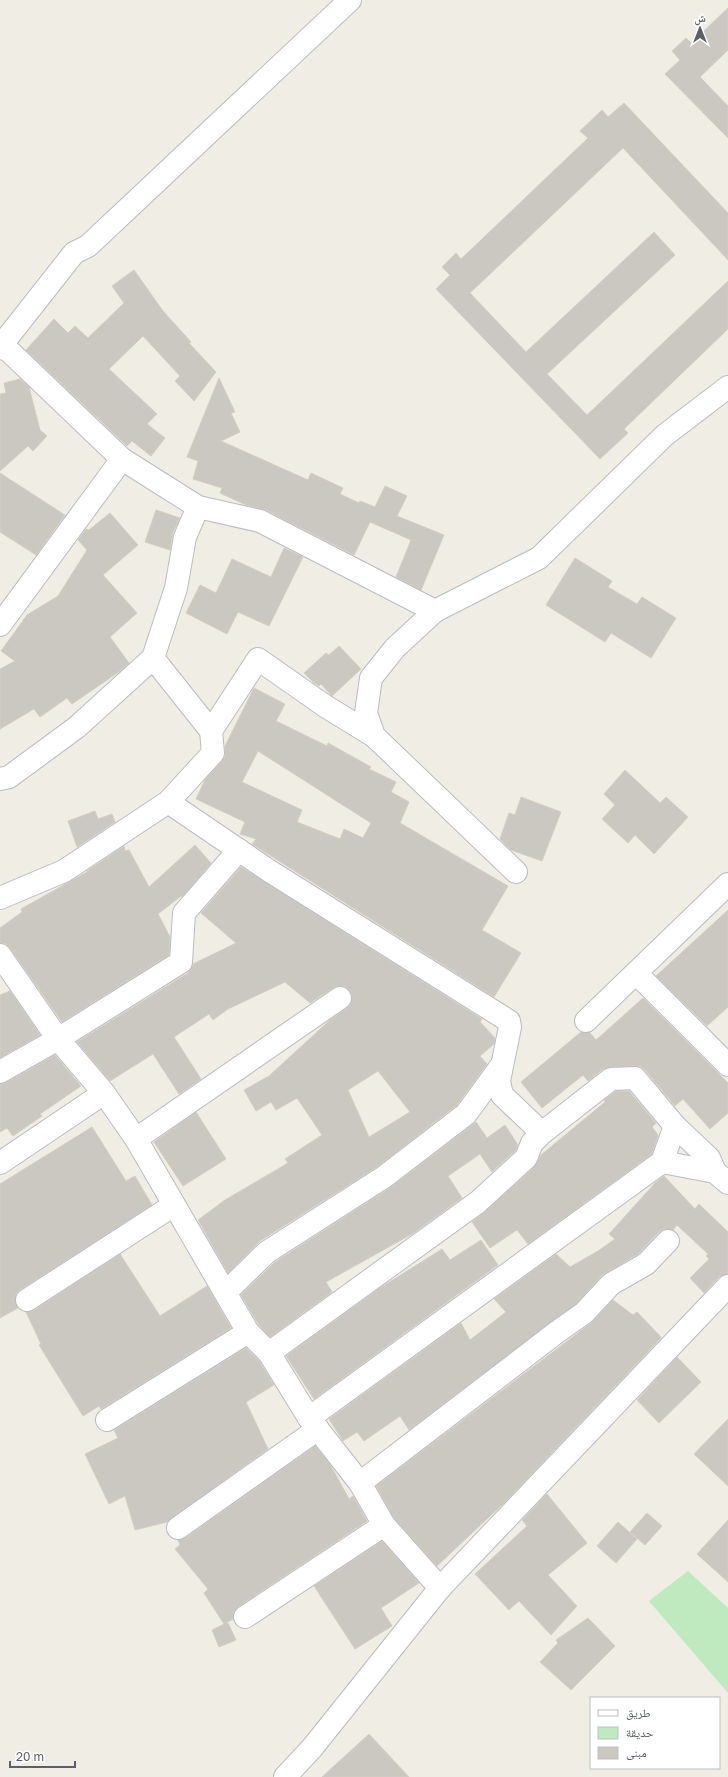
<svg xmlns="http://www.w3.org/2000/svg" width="728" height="1777" font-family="'Golos Text','Noto Naskh Arabic',sans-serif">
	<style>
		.green { fill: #bfe9bf }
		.building { fill: #cbc8c1; stroke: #d5cfc2; fill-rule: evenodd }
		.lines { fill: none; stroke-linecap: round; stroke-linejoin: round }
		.minor-casing { stroke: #b9bcc1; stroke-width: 24 }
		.minor { stroke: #fff; stroke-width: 22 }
	</style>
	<rect width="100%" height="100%" fill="#f0ede4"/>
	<path class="green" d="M688 1571 728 1608V1693L649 1601Z"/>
	<g class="building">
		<path d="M728 8V50L700 77 728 106V138L665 74 680 60 672 51 686 38 691 43Z"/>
		<path d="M624 103 728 213V260L623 148 470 293 526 352 654 232 675 255 547 374 587 415 728 281V329L624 429 628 433 600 459 436 289 450 275 442 267 456 253 461 259 588 138 580 131 602 110 608 117Z"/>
		<path d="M134 270 163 311 191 342 189 343 216 372 194 401 175 381 180 376 143 336 109 369 157 414 147 424 165 438 151 456 132 441 127 446 26 350 54 319 68 333 75 326 88 338 124 303 112 286Z"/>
		<path d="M219 378 235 412 231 413 240 432 221 441 308 480 311 473 343 488 340 494 359 503 360 501 375 507 385 486 407 496 397 516 444 535 421 590 396 577 411 540 370 522 354 555 266 510 246 505 220 493 222 488 193 479 198 461 187 457Z"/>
		<path d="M20 379 29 387 40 430 47 436 33 451 28 446 0 471V394L6 393 4 383Z"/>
		<path d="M0 473 65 515 36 555 0 532Z"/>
		<path d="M156 510 180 518 173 532 170 550 145 542Z"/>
		<path d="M110 513 138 545 103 575 137 613 110 637 129 663 120 671 72 704 67 698 40 717 34 709 0 729V669L15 661 1 651 27 615 58 596 87 550 78 540 86 529 89 530Z"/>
		<path d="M284 548 303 557 269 626 238 612 227 634 186 613 200 585 216 593 232 559 271 577Z"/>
		<path d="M575 558 612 581 608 587 637 604 642 597 676 618 651 658 611 633 605 642 546 605Z"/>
		<path d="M339 646 361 669 332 696 321 684 319 686 313 682 304 673 326 653 329 655Z"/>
		<path d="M254 688 285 704 276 721 327 746 328 743 371 767 369 769 396 782 391 792 409 802 400 823 508 886 482 930 521 953 494 997 252 844 256 839 240 834 245 822 196 799 205 780 225 757V746ZM258 751 371 823 363 838 344 829 340 839 297 822 302 810 242 782Z"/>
		<path d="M625 770 660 803 666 797 688 817 654 854 635 835 628 843 602 819 615 805 604 794Z"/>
		<path d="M521 797 561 812 542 861 511 850 500 839 509 813 515 815Z"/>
		<path d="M95 811 98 819 112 814 115 822 77 847 68 821Z"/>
		<path d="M195 845 211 863 182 897 181 896 158 914 170 937 169 955 62 1022 10 948 6 944 0 943V928L22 912 21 909 87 872V871L124 846 125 851 129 850 149 887Z"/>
		<path d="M241 867 482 1019 480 1022 495 1038 494 1044 480 1056 487 1064 457 1105 377 1167 260 1241 228 1273 198 1220 225 1200 288 1163 285 1159 322 1135 297 1098 276 1110 271 1102 256 1111 244 1090 269 1076 330 1020 347 1008 351 1003 352 997 350 991 345 987 339 986 333 988 310 1003 285 982 228 1009 213 1020 209 1014 174 1037 201 1079 179 1094 153 1054 110 1081 77 1042 188 973 193 964 236 943 201 913ZM378 1071 410 1112 369 1137 348 1090Z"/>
		<path d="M728 910V1007L707 1026 656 976Z"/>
		<path d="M10 991 40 1035 0 1058V995Z"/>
		<path d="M643 998 728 1083V1113L710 1129 683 1099 675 1106 645 1070 640 1066H634L610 1067 603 1069 588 1081 583 1075 542 1108 521 1082 581 1032 590 1033 596 1040Z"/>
		<path d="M55 1055 81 1086 40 1114 42 1116 13 1136 7 1128 0 1132V1084L6 1083Z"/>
		<path d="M616 1091H629L656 1123 652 1127 658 1135 652 1154 528 1244 517 1230 490 1248 472 1222 486 1211 534 1167 541 1155 605 1102 604 1100Z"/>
		<path d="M196 1112 226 1159 183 1186 154 1142Z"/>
		<path d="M476 1122 487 1138 505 1125 518 1145 515 1151 492 1172 480 1154 448 1176 462 1198 412 1234 326 1282 332 1292 270 1337 258 1324 241 1295 275 1262 391 1187Z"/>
		<path d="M92 1127 126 1181 135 1176 152 1205 20 1290 16 1294 15 1300 18 1308 0 1318V1184Z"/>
		<path d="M664 1176 695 1209 699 1204 728 1232V1274L719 1277 704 1293 690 1278 709 1259 706 1256 708 1254 677 1225 673 1230 664 1229 659 1232 638 1254 602 1275 576 1304 409 1430 400 1416 364 1441 357 1432 343 1441 329 1419 461 1323 470 1340 506 1312 494 1299 556 1254 570 1267 598 1251 615 1239 609 1234 655 1183Z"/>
		<path d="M481 1240 498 1265 314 1399 286 1356 380 1288 442 1249 450 1260Z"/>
		<path d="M120 1254 160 1316 207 1286 231 1328 101 1409 99 1406 83 1416 39 1345 41 1344 26 1312 34 1310Z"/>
		<path d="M613 1300 633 1315 637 1312 661 1337 660 1339 505 1502 437 1566 394 1518 376 1486 591 1323Z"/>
		<path d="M246 1348 259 1361 274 1385 246 1402 268 1449 167 1522 135 1530 125 1496 109 1504 85 1454 118 1438 114 1430Z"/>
		<path d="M677 1357 701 1382 659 1423 637 1400Z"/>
		<path d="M728 1419V1486L694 1454Z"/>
		<path d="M315 1446 330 1464 349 1499 353 1496 367 1521 238 1607 234 1612 233 1619 226 1623H228L236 1640 219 1647 212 1630 224 1624 204 1593 208 1589 175 1549 180 1545 178 1540 185 1538Z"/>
		<path d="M547 1494 587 1543 548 1575 577 1606 551 1635 519 1601 509 1610 475 1574 527 1526 522 1520Z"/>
		<path d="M647 1513 662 1526 645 1545 630 1532Z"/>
		<path d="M728 1520V1582L697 1554Z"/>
		<path d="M618 1522 637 1539 616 1563 597 1546Z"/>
		<path d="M382 1541 419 1583 381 1608 392 1626 355 1649 314 1586Z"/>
		<path d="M588 1618 615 1646 571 1690 540 1662 558 1643 556 1640Z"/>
		<path d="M369 1734 409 1777H322Z"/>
	</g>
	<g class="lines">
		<defs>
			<g id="minor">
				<path d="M0 347 74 253 88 246 350 0"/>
				<path d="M0 348 8 350 122 459 198 507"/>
				<path d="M0 625 122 459"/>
				<path d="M153 658 176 588 185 537 198 507 260 521 435 611"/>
				<path d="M211 731 258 659 325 706 374 736"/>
				<path d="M0 779 9 777 77 727 153 658 211 731 213 753 168 802 64 871 0 898"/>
				<path d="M168 802 271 872 509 1021 510 1027 499 1081 502 1095 542 1133 532 1143 526 1158 478 1202 269 1353"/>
				<path d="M516 872 374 736 366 713 371 678 395 648 435 611 539 558 665 435 728 387"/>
				<path d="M0 955 58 1039 104 1093 136 1139 248 1332 269 1353 309 1418 360 1483 384 1525 440 1588"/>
				<path d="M636 973 728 1065"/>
				<path d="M586 1021 728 884"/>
				<path d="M0 1072 58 1039 181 962 184 913 239 850"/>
				<path d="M675 1126 662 1162 715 1172 728 1183"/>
				<path d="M542 1133 611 1079 635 1078 675 1126 709 1158 715 1172"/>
				<path d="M136 1139 340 998"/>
				<path d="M0 1163 104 1093"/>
				<path d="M226 1292 267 1252 384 1177 466 1114 501 1066"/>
				<path d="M27 1300 174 1205"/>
				<path d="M309 1418 662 1162"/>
				<path d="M107 1420 248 1332"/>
				<path d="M360 1483 557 1332 584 1313 611 1284 646 1264 668 1241"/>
				<path d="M178 1528 318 1429"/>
				<path d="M245 1617 384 1525"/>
				<path d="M285 1777 312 1748 440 1588 728 1286"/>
			</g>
		</defs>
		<use href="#minor" class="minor-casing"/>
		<use href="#minor" class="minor"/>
	</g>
	<rect x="590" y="1697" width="130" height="72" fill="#ffffff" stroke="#bebfc2"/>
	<rect x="598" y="1710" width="20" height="6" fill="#ffffff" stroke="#bebfc2"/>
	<text x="626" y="1717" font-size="12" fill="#5c6066">طريق</text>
	<rect x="598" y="1727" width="20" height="12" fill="#bfe9bf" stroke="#bebfc2"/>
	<text x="626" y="1737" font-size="12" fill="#5c6066">حديقة</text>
	<rect x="598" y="1747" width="20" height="12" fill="#cbc8c1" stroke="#bebfc2"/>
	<text x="626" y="1757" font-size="12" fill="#5c6066">مبنى</text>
	<g transform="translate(700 28)" stroke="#ffffff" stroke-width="3" paint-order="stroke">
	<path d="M0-3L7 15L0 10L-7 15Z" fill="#5c6066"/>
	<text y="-6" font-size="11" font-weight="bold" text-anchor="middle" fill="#5c6066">ش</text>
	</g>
	<path d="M10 1761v6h65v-6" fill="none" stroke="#5c6066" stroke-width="2"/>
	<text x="16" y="1761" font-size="12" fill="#5c6066" stroke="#ffffff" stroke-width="3" paint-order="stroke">20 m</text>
</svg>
